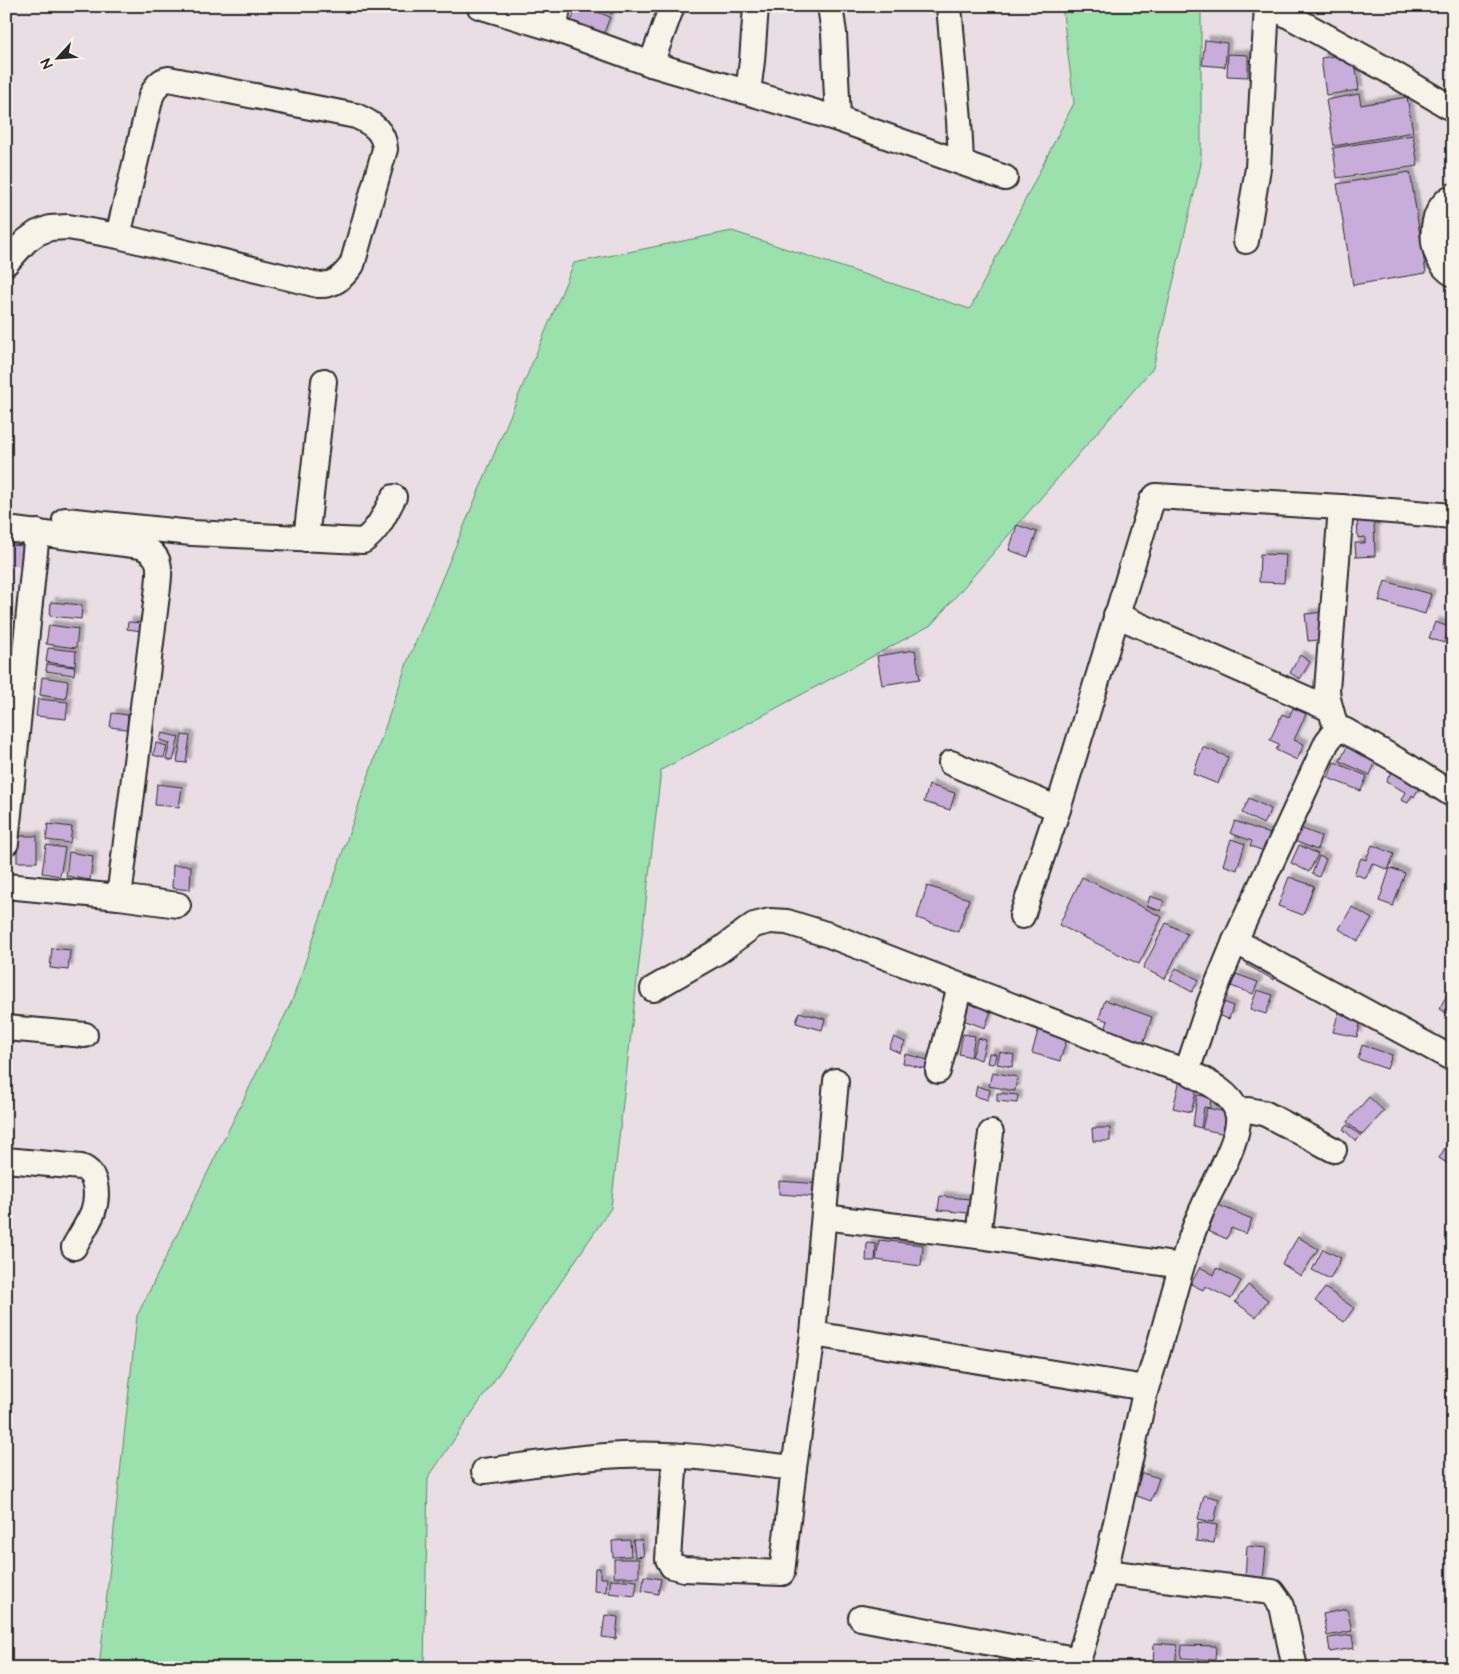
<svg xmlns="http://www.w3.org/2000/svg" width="1459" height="1674" font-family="'Architects Daughter',sans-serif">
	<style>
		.green { fill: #9ae1ae; stroke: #62866c }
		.building { fill: #c8adda; stroke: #2b2b2b; filter: url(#shadow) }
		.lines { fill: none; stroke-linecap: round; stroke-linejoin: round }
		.minor-casing { stroke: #2b2b2b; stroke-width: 28 }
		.minor { stroke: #f7f3e8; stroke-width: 24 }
	</style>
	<defs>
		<filter id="shadow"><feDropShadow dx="4.5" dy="-4.5" stdDeviation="1" flood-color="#0004"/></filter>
	</defs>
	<rect width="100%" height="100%" fill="#e9dee4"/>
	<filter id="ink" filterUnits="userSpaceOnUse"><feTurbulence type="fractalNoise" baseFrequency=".02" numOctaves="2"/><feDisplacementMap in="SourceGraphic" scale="10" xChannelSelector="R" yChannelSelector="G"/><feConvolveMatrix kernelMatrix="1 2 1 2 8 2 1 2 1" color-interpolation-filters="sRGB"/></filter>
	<g filter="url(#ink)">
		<path class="green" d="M1062 6H1201V164L1153 368 931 625 661 770 611 1208 428 1478 424 1668H99L137 1316 292 1001 408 660 574 263 732 231 970 309 1074 103Z"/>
		<g class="building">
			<path d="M565 6H583L610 17 600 43 568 30 575 11Z"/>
			<path d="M603 6H616L612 14 602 9Z"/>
			<path d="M1205 40 1227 43 1225 67 1202 65Z"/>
			<path d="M1354 53 1359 90 1326 95 1321 58Z"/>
			<path d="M1228 54 1248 55V77L1227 76Z"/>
			<path d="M1359 94 1361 105 1407 97 1413 132 1334 146 1326 100Z"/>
			<path d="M1413 135 1418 166 1337 178 1333 148Z"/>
			<path d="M1410 172 1426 273 1353 285 1337 184Z"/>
			<path d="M1357 519H1374L1375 556 1356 557 1355 543H1365V537L1358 538Z"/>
			<path d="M1447 519 1453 520V569L1444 568Z"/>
			<path d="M1017 525 1037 532 1028 557 1009 550Z"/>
			<path d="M6 545 26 546 25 566 6 565Z"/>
			<path d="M1260 554 1286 555 1284 583 1259 582Z"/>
			<path d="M1385 581 1431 594 1425 614 1379 601Z"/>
			<path d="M51 602 82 605 81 619 50 616Z"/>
			<path d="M1325 612 1328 639 1308 641 1305 614Z"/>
			<path d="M128 622 143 623 142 631 127 629Z"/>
			<path d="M1435 622 1449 627 1444 643 1429 638Z"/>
			<path d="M49 625 78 629 76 648 46 644Z"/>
			<path d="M48 648 76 651 75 666 46 662Z"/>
			<path d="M915 650 920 679 882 685 877 656Z"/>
			<path d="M1300 655 1310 662 1300 679 1290 673Z"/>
			<path d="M47 664 75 667 74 675 46 671Z"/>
			<path d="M42 677 68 681 66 699 40 695Z"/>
			<path d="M38 699 68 702 66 719 36 716Z"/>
			<path d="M1293 708 1306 714 1294 740 1304 744 1297 760 1276 750 1279 744 1270 740 1282 714 1289 717Z"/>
			<path d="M112 713 128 715 127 729 110 727Z"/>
			<path d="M162 733 179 737 173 761 166 759 170 743 160 740Z"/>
			<path d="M182 735 190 736 186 763 177 762Z"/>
			<path d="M1351 738 1380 752 1370 775 1340 761Z"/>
			<path d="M156 743 167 746 164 758 153 755Z"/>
			<path d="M1203 747 1228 757 1218 784 1193 774Z"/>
			<path d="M1334 762 1367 776 1361 791 1328 778Z"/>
			<path d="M1394 766 1423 780 1414 797 1412 795 1408 803 1401 800 1405 792 1386 782Z"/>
			<path d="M157 784 182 787 179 807 155 805Z"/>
			<path d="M929 785 955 793 950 810 924 802Z"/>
			<path d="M1249 798 1271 809 1263 824 1242 813Z"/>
			<path d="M1235 821 1270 834 1264 851 1250 846 1252 841 1230 833Z"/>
			<path d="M48 824 72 827 70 843 46 840Z"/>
			<path d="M1297 827 1321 836 1317 850 1292 840Z"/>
			<rect x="17" y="836" width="20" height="26"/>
			<path d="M1231 839 1245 844 1237 870 1223 865Z"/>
			<path d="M46 845 65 848 60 876 42 873Z"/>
			<path d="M1299 845 1318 854 1309 872 1291 863Z"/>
			<path d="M1372 845 1394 854 1388 870 1372 863 1366 878 1354 874 1361 858 1366 860Z"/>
			<path d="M69 852 93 856 90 880 66 876Z"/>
			<path d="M1319 856 1326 859 1319 877 1312 874Z"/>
			<path d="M173 865 191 866 190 890 172 888Z"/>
			<path d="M1390 868 1405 873 1393 906 1379 901Z"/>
			<path d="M1082 877 1162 917 1139 964 1059 925Z"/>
			<path d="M1289 877 1314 886 1303 915 1278 906Z"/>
			<path d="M927 886 969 899 958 932 917 918Z"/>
			<path d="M1150 896 1164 901 1161 911 1147 906Z"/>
			<path d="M1352 907 1372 919 1358 941 1339 929Z"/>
			<path d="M1166 923 1187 934 1165 979 1143 968Z"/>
			<path d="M52 948 70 950 68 970 50 968Z"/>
			<path d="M1251 957 1279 972 1274 980 1247 965Z"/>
			<path d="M1176 968 1199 980 1192 992 1170 980Z"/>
			<path d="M1236 974 1258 982 1253 994 1231 986Z"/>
			<path d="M1452 986 1453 987V1016L1439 1009Z"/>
			<path d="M1257 990 1273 995 1266 1014 1250 1009Z"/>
			<path d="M971 995 994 1002 985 1028 963 1020Z"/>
			<path d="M1105 1000 1152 1017 1143 1044 1105 1030 1108 1021 1099 1018Z"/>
			<path d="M1222 1001 1233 1006 1229 1019 1217 1015Z"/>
			<path d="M1340 1007 1363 1012 1357 1037 1333 1032Z"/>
			<path d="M799 1012 825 1019 822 1030 796 1023Z"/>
			<path d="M1041 1020 1068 1034 1060 1061 1032 1053Z"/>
			<path d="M963 1034 975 1036 971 1057 959 1054Z"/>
			<path d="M894 1037 905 1042 900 1053 889 1048Z"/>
			<path d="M978 1038 986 1040 981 1060 972 1057Z"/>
			<path d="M1362 1045 1392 1055 1387 1069 1358 1059Z"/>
			<path d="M1000 1052 1014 1055 1012 1067 997 1064Z"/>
			<path d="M989 1053 996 1054 994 1064 987 1063Z"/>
			<path d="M905 1054 932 1061 929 1070 903 1063Z"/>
			<path d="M992 1072 1017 1077 1015 1091 989 1086Z"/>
			<path d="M1181 1076 1199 1081 1191 1112 1173 1108Z"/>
			<path d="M977 1086 990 1090 988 1100 975 1096Z"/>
			<path d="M997 1093 1018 1095 1017 1103 997 1101Z"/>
			<path d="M1197 1095 1211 1097 1210 1108 1204 1107 1201 1128 1193 1126Z"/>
			<path d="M1369 1097 1384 1111 1362 1135 1347 1122Z"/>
			<path d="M1207 1108 1235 1114 1230 1135 1202 1129Z"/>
			<path d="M1347 1125 1361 1136 1356 1141 1343 1129Z"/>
			<path d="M1092 1128H1110V1141H1093Z"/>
			<path d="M1452 1136 1453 1137V1167L1439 1158Z"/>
			<path d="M779 1181 820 1184 819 1197 779 1194Z"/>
			<path d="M940 1196 979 1200 978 1214 938 1210Z"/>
			<path d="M1218 1205 1252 1219 1246 1234 1231 1228 1227 1239 1208 1231Z"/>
			<path d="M1298 1237 1318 1249 1301 1276 1282 1264Z"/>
			<path d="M879 1240 923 1245 921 1266 876 1260Z"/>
			<path d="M867 1243 876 1244 875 1261H866Z"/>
			<path d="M1323 1249 1341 1258 1330 1279 1312 1270Z"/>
			<path d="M1200 1267 1214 1275 1217 1268 1241 1281 1231 1299 1205 1286 1203 1290 1191 1284Z"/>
			<path d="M1248 1285 1268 1300 1256 1317 1235 1302Z"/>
			<path d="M1325 1288 1354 1308 1344 1322 1315 1301Z"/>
			<path d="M1142 1473 1159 1478 1151 1501 1134 1495Z"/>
			<path d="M1204 1495 1219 1499 1214 1522 1198 1519Z"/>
			<path d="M1198 1522 1217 1525 1214 1543 1196 1541Z"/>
			<path d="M630 1540 631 1556 613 1557 612 1541Z"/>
			<path d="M633 1540H642L644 1556 635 1557Z"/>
			<path d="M1247 1546 1266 1548 1263 1581 1245 1579Z"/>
			<rect x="614" y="1559" width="25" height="18"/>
			<path d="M595 1568H600V1578H607L606 1592 594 1591Z"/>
			<path d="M644 1576 661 1579 658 1594 642 1591Z"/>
			<path d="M611 1579 637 1581 635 1596 609 1593Z"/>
			<path d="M1347 1609 1352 1631 1327 1636 1323 1614Z"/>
			<path d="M605 1615 618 1617 616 1639 602 1637Z"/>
			<path d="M1352 1635 1354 1648 1330 1652 1328 1638Z"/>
			<path d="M1154 1643 1177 1645 1175 1668 1153 1667Z"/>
			<path d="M1182 1645 1216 1646 1215 1660 1181 1658Z"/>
			<path d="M999 1657 1021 1659 1020 1668H998Z"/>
		</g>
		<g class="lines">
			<defs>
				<g id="minor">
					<path d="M479 6 555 29 651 64 838 119 1005 178"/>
					<path d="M830 6 834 33 838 119"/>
					<path d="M949 6 959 120 961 162"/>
					<path d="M1271 6 1387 70 1453 109"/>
					<path d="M555 29 558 6"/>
					<path d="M651 64 672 6"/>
					<path d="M748 92 752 61 756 6"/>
					<path d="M1453 196C1426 211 1428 260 1453 274"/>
					<path d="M1246 241 1258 168 1267 6"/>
					<path d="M6 263 26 241 37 233 50 228 68 227 118 236 318 285C334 286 342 278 352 265L385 149C384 131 372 123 356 116L169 79C159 80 156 87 151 96L118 236"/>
					<path d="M65 520 192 533 363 541C379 530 385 513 394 497"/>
					<path d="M6 529 141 546C162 556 160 567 158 587L119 897"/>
					<path d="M306 539 324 381"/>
					<path d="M1116 615 1330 709"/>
					<path d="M1334 721 1328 699 1327 690 1341 507"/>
					<path d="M1336 730H1344L1409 767 1453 795"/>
					<path d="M951 763 1058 809"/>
					<path d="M6 843 37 532"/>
					<path d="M6 886 119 897 178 905"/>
					<path d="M1022 916 1058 809 1152 500 1156 496 1341 507 1453 516"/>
					<path d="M1235 941 1453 1059"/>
					<path d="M653 989 719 951 754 925 770 921 787 922 829 935 1160 1063 1187 1071"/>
					<path d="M6 1028 85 1035"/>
					<path d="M938 1071 960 986"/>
					<path d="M1237 1112 1248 1110 1264 1113 1334 1150"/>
					<path d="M6 1160 81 1167C98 1173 98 1197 93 1212 88 1224 80 1236 74 1247"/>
					<path d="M824 1217 978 1236 1181 1266"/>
					<path d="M978 1236 991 1133"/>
					<path d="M813 1334 1146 1388"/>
					<path d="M675 1456 668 1559 672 1566 684 1569 782 1573 794 1468 813 1334 836 1081"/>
					<path d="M484 1471C530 1465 576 1457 622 1455 679 1452 737 1462 794 1468"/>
					<path d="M1105 1572 1272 1592 1282 1606 1295 1668"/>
					<path d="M861 1618 1079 1660"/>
					<path d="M1076 1668 1105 1572 1146 1388C1170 1320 1180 1247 1215 1183 1223 1167 1243 1129 1237 1111 1230 1092 1204 1080 1187 1071L1210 1002 1235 941 1327 742 1336 730"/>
				</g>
			</defs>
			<use href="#minor" class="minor-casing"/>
			<use href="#minor" class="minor"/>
		</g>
	</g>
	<rect width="1459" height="1674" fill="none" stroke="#f7f3e8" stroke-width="25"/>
	<rect x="12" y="12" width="1434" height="1649" fill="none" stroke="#2b2b2b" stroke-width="2" filter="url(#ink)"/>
	<g transform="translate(58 58) rotate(244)" stroke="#f7f3e8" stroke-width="4" paint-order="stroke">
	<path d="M0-4L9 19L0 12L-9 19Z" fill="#2b2b2b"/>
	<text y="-8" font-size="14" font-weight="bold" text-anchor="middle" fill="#2b2b2b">N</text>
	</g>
</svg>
